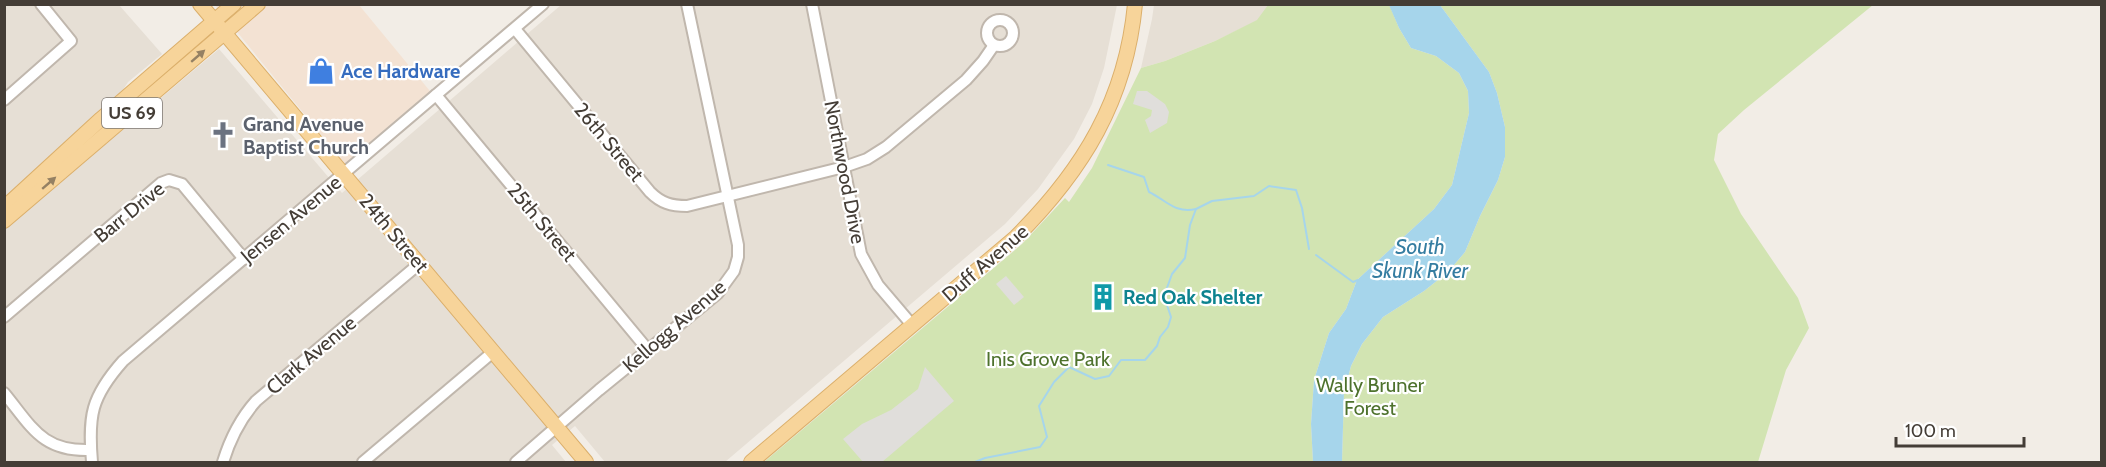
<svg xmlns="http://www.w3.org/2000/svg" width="2106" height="467" font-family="Cabin,sans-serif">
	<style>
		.residential { fill: #e6dfd5 }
		.commercial { fill: #f3e2d3 }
		.green { fill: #d2e4b2 }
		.parking { fill: #e0dedb }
		.water { fill: #a6d5eb }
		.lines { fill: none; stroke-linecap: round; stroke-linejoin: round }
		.stream { stroke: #a6d5eb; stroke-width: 2 }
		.minor-casing { stroke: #c0b7ad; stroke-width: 14 }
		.major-casing { stroke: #dbaf6b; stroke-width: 16 }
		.minor { stroke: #fff; stroke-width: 10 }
		.major { stroke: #f7d49a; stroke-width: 14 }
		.oneway { fill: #958163 }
		.labels { text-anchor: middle; stroke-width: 4.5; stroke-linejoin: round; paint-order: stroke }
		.shield { fill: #fff; stroke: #7c7772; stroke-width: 1.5 }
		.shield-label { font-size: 18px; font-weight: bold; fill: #443d36 }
		.shop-label { font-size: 20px; font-weight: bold; fill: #366cbe; stroke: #fff; text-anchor: start }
		.worship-label { font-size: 20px; font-weight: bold; fill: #5b616d; stroke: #fff; text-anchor: start }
		.street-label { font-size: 20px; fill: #443d36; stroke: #fff }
		.culture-label { font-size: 20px; font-weight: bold; fill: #0d838f; stroke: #fff; text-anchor: start }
		.park-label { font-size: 20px; fill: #4e722d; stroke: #fff }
		.water-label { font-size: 21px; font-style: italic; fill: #357da1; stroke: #fff }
	</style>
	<rect width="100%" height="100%" fill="#f2ede6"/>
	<g class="residential">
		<path d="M5 5H119L162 54 128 82 119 96 5 200Z"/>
		<path d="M561 5H1117L1104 68 1092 104 1074 139 1038 189 1005 224 725 462H605L575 426 552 445 566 462H5L4 230 219 49 342 193Z"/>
		<path d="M1154 5H1290L1215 41 1165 61 1141 68 1152 19Z"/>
	</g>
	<path class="commercial" d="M215 5H359L434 96 346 165Z"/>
	<g class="green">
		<path d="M1389 4 1399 28 1411 48 1436 56 1459 73 1468 91 1469 113 1452 185 1434 209 1357 280 1346 309 1329 333 1314 380 1311 424 1313 462H764L1022 244 1065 198 1069 202 1092 168 1141 68 1165 61 1215 41 1257 20 1268 5Z"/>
		<path d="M1440 5H1873L1744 110 1718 134 1714 160 1741 214 1798 298 1809 328 1786 370 1758 462H1342L1344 392 1351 366 1362 344 1383 317 1424 291 1448 272 1465 252 1480 216 1498 180 1505 157V127L1497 93 1489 72Z"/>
	</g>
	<g class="parking">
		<path d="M1137 91H1147L1165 104 1169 112 1167 123 1150 133 1145 120 1151 116 1152 110 1133 104Z"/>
		<path d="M1006 276 1024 297 1014 305 996 284Z"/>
		<path d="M925 367 954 401 882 462H863L843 439 862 424 891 410 918 389Z"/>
	</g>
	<path class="water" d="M1389 5H1440L1489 72 1497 93 1505 127V157L1498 180 1480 216 1465 252 1448 272 1424 291 1383 317 1362 344 1351 366 1344 392 1342 462H1313L1311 424 1314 380 1329 333 1346 309 1357 280 1434 209 1452 185 1469 113 1468 91 1459 73 1436 56 1411 48 1399 28Z"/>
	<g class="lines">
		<g class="stream">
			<path d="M1108 165 1144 177 1149 192C1166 200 1175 214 1196 209"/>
			<path d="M1316 255 1353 282 1358 280"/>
			<path d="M975 462 985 458 1040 447 1047 437 1039 406 1054 382 1069 367 1095 379 1109 376 1121 360H1145L1157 346 1160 337 1168 327 1171 317 1164 296 1172 274 1185 258 1190 225 1196 209 1212 201 1254 196 1269 186 1296 190 1302 208 1309 249"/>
		</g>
		<defs>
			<g id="minor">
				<path d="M812 4 861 254 878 285 912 325"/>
				<circle cx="1000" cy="33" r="13"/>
				<path d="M515 29 650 192C661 203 671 206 687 206L844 167 867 159 886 147 966 80 983 61 994 45"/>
				<path d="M436 95 648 350"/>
				<path d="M4 100 71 41 41 4"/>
				<path d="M4 317 161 183 169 180 182 184 244 259"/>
				<path d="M4 393C32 427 42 452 91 450"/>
				<path d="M92 462C88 416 91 397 123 361L543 4"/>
				<path d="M223 462C230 439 239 420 256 401L419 264"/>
				<path d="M363 462 493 352"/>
				<path d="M516 462 599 390 718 293 734 271 738 257V245L687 4"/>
			</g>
			<g id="major">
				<path d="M200 4 586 462"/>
				<path d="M4 208 101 119 234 4"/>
				<path d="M4 221 258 4"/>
				<path d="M751 462 1016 237C1083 170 1126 100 1135 4"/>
			</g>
		</defs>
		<use href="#minor" class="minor-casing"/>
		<use href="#major" class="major-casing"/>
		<use href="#minor" class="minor"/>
		<use href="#major" class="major"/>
	</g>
	<defs><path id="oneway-solid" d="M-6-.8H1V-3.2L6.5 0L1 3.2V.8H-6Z" transform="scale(1.5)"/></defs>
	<g class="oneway">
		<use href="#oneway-solid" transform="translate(198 56) rotate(-41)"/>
		<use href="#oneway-solid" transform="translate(49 183) rotate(-41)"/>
	</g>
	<defs>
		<symbol id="shop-bare" viewBox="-9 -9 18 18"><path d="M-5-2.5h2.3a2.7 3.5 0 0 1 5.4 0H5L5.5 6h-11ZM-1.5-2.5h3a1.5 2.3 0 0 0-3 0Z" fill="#3f7fe0" stroke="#fff" stroke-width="2.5" paint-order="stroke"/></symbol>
		<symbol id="church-bare" viewBox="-9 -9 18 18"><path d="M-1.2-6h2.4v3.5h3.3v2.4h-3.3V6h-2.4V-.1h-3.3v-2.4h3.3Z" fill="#6b7280" stroke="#fff" stroke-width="2.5" paint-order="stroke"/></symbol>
		<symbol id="building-bare" viewBox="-9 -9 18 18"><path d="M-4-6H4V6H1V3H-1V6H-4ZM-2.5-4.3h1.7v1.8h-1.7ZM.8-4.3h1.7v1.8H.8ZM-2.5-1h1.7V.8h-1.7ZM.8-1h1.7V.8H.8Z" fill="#0f9aa8" stroke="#fff" stroke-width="2.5" paint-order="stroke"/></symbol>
	</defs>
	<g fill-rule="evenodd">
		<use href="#shop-bare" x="302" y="52" width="38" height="38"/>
		<use href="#church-bare" x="204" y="116" width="38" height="38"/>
		<use href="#building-bare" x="1084" y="278" width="38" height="38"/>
	</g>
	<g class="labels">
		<rect class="shield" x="102" y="98" width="60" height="30" rx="4.5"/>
		<g class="shield-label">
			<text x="132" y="119">US 69</text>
		</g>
		<g class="shop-label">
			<text x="341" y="78">Ace Hardware</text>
		</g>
		<g class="worship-label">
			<text x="243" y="131">Grand Avenue<tspan x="243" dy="23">Baptist Church</tspan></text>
		</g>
		<g class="street-label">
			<text transform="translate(609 142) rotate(50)" y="7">26th Street</text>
			<text transform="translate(845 172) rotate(79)" y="7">Northwood Drive</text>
			<text transform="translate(129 212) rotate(-39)" y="7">Barr Drive</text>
			<text transform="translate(291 219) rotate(-40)" y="7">Jensen Avenue</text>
			<text transform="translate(542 222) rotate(50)" y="7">25th Street</text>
			<text transform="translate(394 233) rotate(50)" y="7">24th Street</text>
			<text transform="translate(985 263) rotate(-41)" y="7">Duff Avenue</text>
			<text transform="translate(674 326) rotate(-41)" y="7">Kellogg Avenue</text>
			<text transform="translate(311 355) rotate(-40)" y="7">Clark Avenue</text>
		</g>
		<g class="culture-label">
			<text x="1123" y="304">Red Oak Shelter</text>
		</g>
		<g class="park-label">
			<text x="1048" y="366">Inis Grove Park</text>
			<text x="1370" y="392">Wally Bruner<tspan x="1370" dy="23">Forest</tspan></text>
		</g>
		<g class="water-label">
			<text x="1420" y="254">South<tspan x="1420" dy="24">Skunk River</tspan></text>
		</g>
	</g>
	<rect width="2106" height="467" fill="none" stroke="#443d36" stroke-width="12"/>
	<path d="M1896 437v9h128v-9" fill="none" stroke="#443d36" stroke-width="3"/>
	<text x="1905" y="437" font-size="18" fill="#443d36" stroke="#ffffff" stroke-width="4.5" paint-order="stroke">100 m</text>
</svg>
